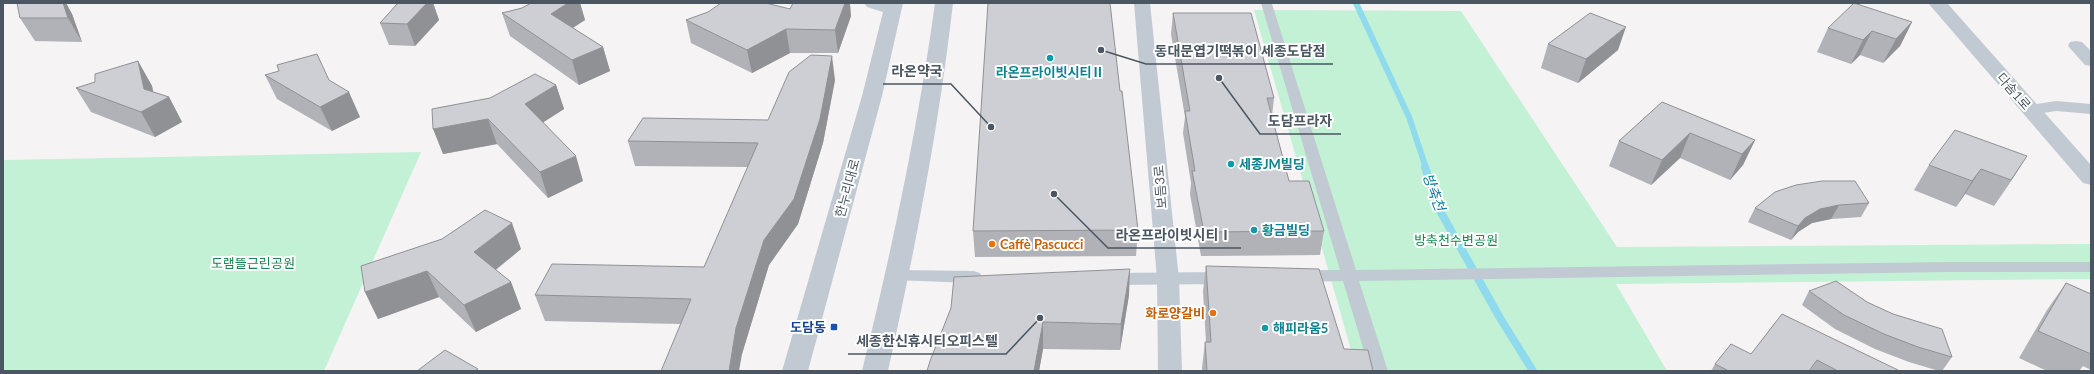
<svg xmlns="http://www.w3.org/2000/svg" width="2094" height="374" font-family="Lato,'Noto Sans KR',sans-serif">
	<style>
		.green { fill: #c3f1d5 }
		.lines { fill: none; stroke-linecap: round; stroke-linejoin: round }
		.stream-far1 { stroke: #90daee; stroke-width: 6 }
		.stream { stroke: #90daee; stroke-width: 8 }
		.pedestrian { fill: #c1cad2; fill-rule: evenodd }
		.minor { fill: #c1cad2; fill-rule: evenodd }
		.tertiary { fill: #c1cad2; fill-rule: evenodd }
		.wall { fill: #b0b2b7 }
		.shaded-wall { fill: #909195 }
		.building { fill: #cdcfd5; stroke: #909195 }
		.culture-dot { fill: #0f9aa8; stroke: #fff; stroke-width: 1.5 }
		.food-dot { fill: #e8710a; stroke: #fff; stroke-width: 1.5 }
		.transit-dot { fill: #1a4fb4; stroke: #fff; stroke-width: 1.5 }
		.labels { text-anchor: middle; stroke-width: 4; stroke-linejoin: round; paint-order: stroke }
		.culture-label { font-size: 13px; font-weight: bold; fill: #0d838f; stroke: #fff; text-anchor: start }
		.street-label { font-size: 13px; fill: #4a5661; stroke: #fff }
		.park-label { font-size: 13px; fill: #17864f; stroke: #fff }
		.food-label { font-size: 13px; font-weight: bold; fill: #c56008; stroke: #fff; text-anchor: start }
		.transit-label { font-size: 13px; font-weight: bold; fill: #164399; stroke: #fff; text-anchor: end }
		.water-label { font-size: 14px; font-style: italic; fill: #0c7c9b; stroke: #fff }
		.leader { fill: none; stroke: #4a5661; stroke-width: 1.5 }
		.callout-dot { fill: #4a5661; stroke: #fff; stroke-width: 1.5 }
		.callout-label { font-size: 14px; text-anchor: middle; font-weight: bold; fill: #4a5661; stroke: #fff; stroke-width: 4; stroke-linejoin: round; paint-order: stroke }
	</style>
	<rect width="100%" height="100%" fill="#f5f3f3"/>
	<g class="green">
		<path d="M1254 10 1461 11 1617 247 2091 244V279L1616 284 1667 371H1357Z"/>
		<path d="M421 152 324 371H3V160Z"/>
	</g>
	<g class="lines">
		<path class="stream-far1" d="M1356 3 1409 117 1426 168"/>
		<path class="stream" d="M1425 167 1439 209 1500 318 1533 371"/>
		<g class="pedestrian">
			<path d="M1261 3 1272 4 1356 270 1950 262H2091V272H1950L1359 281 1388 371H1370L1343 281 1302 282 1296 280 1294 276 1296 272 1302 270H1340Z"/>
			<path d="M898 270 974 271 980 273 982 277 980 281 974 283 892 280 890 276 892 272Z"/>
			<path d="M1224 272 1230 274 1232 278 1230 282 1224 284 1110 285 1104 283 1102 279 1104 275 1110 273Z"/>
		</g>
		<g class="minor">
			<path d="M1134 3H1150L1179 279 1182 371H1158L1157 279Z"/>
			<path d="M2076 41 2082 42 2091 51V66L2085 65 2068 46 2070 42Z"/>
			<path d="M2056 101 2091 104V114L2056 111 2030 115 2024 114 2021 110 2024 106Z"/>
		</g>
		<g class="tertiary">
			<path d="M864 3H903L882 96 808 371H782L862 96 883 12 867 7Z"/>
			<path d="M935 3H953C939 127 915 249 888 371H862C892 249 918 127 935 3Z"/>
			<path d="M1928 3H1947L2091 165V185L2083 183Z"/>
		</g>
	</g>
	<g class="wall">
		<path d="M17 3H66L72 14 82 42 35 41 20 18Z"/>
		<path d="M398 3H433L439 20 415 46 389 45 380 23Z"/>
		<path d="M531 3H580L585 20 573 28 603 47 610 71 579 85 510 36 502 13 522 8Z"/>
		<path d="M1173 13 1274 98 1272 116 1289 181 1324 231 1320 255 1201 256 1190 194 1191 183 1183 133 1185 117 1171 34Z"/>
		<path d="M851 16 838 53H790L752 73 691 43 686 20Z"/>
		<path d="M1912 22 1900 46 1883 63 1860 55 1851 64 1817 52 1828 28Z"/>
		<path d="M1548 44 1618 50 1578 83 1541 68Z"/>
		<path d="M138 61 152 86 153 92 169 97 182 122 155 137 91 112 76 88 95 82Z"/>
		<path d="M265 75 329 80 360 117 332 131 277 99Z"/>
		<path d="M835 80 823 143 798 224 769 265 742 354 680 324 545 321 535 295 704 267 748 167 635 166 628 141 768 120Z"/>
		<path d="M556 85 564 109 543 122 583 181 548 198 497 144 443 154 490 98Z"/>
		<path d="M1120 91 1138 230 1136 256 975 257 973 231Z"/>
		<path d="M1662 102 1755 140 1743 165 1730 180 1680 158 1651 185 1609 166 1619 141Z"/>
		<path d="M2027 156 1994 206 1965 194 1956 207 1914 190 1929 165Z"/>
		<path d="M1869 203 1861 217 1831 219 1812 223 1798 232 1791 240 1748 222 1755 208Z"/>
		<path d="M442 239 521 249 496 270 511 282 521 309 476 332 439 297 378 319 365 292Z"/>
		<path d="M1206 266 1344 349 1373 371H1202V368L1205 342H1206L1203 291Z"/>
		<path d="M2066 283 2091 294V370L2083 366 2079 371H2047L2019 358 2047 310Z"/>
		<path d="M1809 291 1952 357 1942 371H1939L1909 362 1875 349 1835 329 1802 305Z"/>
		<path d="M1129 295 1120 350 1043 349 1039 371H927L951 308Z"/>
		<path d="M1782 314 1897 371H1711L1715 364 1751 354Z"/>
	</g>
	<g class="shaded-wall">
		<path d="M63 3H66L72 14 82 42 68 18Z"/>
		<path d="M427 3H433L439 20 415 46 407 24Z"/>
		<path d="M568 3H580L585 20 558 37 551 14Z"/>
		<path d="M845 3H850L851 16 838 53 835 30Z"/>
		<path d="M1912 22 1900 46 1883 63 1896 39Z"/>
		<path d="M1626 27 1618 50 1578 83 1586 59Z"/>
		<path d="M786 29 790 53 752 73 747 50Z"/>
		<path d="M1872 31 1860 55 1851 64 1863 40Z"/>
		<path d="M603 47 610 71 579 85 572 60Z"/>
		<path d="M832 56 835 80 823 143 798 224 769 265 742 354 739 371H729L736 328 764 240Z"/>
		<path d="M138 61 152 86 156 104 169 97 182 122 155 137 141 112Z"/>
		<path d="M556 85 564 109 533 129 525 104Z"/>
		<path d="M349 92 360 117 332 131 320 107Z"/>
		<path d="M488 119 497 144 443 154 433 129Z"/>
		<path d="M1690 133 1680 158 1651 185 1662 160Z"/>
		<path d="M1755 140 1743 165 1730 180 1742 154Z"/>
		<path d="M576 156 583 181 548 198 540 172Z"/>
		<path d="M2027 156 2011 181 1994 206 2011 180Z"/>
		<path d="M1981 169 1965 194 1956 207 1972 181Z"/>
		<path d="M1839 205 1831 219 1812 223 1798 232 1791 240 1798 226 1805 218 1820 209Z"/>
		<path d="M512 223 521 249 485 278 474 252Z"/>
		<path d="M1130 269 1129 295 1120 350 1121 324Z"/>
		<path d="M427 271 439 297 378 319 365 292Z"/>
		<path d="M511 282 521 309 476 332 464 305Z"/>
		<path d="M1043 322V349L1039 371H1034Z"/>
	</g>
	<g class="building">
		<path d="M17 3H63L68 18H20Z"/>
		<path d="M398 3H427L407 24 380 23Z"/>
		<path d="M531 3H568L551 14 603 47 572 60 502 13 522 8Z"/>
		<path d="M721 3H766L790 9 793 3H845L835 30 786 29 747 50 686 20 708 12Z"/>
		<path d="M988 3H1110L1120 91H1122L1138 230 973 231Z"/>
		<path d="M1854 3 1912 22 1896 39 1872 31 1863 40 1828 28Z"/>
		<path d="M1173 13H1251L1274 98H1267L1289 181H1309L1324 231 1204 232 1192 171H1195L1185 111H1190Z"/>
		<path d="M1590 13 1626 27 1586 59 1548 44Z"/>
		<path d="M317 54 329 80 349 92 320 107 265 75 279 71 277 65Z"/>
		<path d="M811 55 832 56 820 119 794 199 764 240 736 328 729 371H661L691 299 535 295 552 264 704 267 758 143 628 141 643 118 768 120 789 72Z"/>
		<path d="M138 61 144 89 169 97 141 112 76 88 95 82V74Z"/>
		<path d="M535 74 556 85 525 104 576 156 540 172 488 119 433 129 432 109 490 98Z"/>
		<path d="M1662 102 1755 140 1742 154 1690 133 1662 160 1619 141Z"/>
		<path d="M1955 130 2027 156 2011 180 1981 169 1972 181 1929 165Z"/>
		<path d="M1822 181H1855L1869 203 1839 205 1820 209 1805 218 1798 226 1755 208 1775 192 1796 185Z"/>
		<path d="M485 210 512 223 474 252 511 282 464 305 427 271 365 292 361 266 442 239Z"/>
		<path d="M1206 266 1319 269 1344 349 1368 350 1373 371H1207L1205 342H1211Z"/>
		<path d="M1130 269 1121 324 1043 322 1034 371H927L930 361 951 308 954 277Z"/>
		<path d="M1836 281 1867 302 1893 314 1942 329 1952 357 1918 347 1884 334 1844 315 1809 291Z"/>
		<path d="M2066 283 2091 294V354L2038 331Z"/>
		<path d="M1782 314 1898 370 1897 371H1838L1817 360 1809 371H1729L1715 364 1731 344 1751 354Z"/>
		<path d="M445 350 478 369 475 371H417Z"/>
	</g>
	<g class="culture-dot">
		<circle cx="1050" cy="58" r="4"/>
		<circle cx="1231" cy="164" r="4"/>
		<circle cx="1254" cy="230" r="4"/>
		<circle cx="1265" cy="328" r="4"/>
	</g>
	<g class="food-dot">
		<circle cx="992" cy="244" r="4"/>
		<circle cx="1213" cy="313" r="4"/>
	</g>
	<rect class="transit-dot" x="830" y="323" width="8" height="8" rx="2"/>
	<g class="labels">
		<g class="culture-label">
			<text x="1050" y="77" text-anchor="middle">라온프라이빗시티Ⅱ</text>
			<text x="1239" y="169">세종JM빌딩</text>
			<text x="1262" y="235">황금빌딩</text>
			<text x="1273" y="333">해피라움5</text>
		</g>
		<g class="street-label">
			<text transform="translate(2014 91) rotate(49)" y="5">다솜1로</text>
			<text transform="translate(1160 187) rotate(-95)" y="5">보듬3로</text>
			<text transform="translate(847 188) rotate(-75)" y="5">한누리대로</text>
		</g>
		<g class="park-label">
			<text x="1456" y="245">방축천수변공원</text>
			<text x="253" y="268">도램뜰근린공원</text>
		</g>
		<g class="food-label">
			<text x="1000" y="249">Caffè Pascucci</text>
			<text x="1205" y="318" text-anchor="end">화로양갈비</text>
		</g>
		<g class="transit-label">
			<text x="826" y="332">도담동</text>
		</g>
		<g class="water-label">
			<text transform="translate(1434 192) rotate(70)" y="5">방축천</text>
		</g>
	</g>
	<path class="leader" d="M1101 50L1146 64H1333M991 127L951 84H883M1219 78L1260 134H1341M1054 194L1108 248H1241M1040 318L1006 354H848"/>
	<g class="callout-dot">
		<circle cx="1101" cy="50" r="4"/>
		<circle cx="991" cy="127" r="4"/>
		<circle cx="1219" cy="78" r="4"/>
		<circle cx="1054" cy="194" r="4"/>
		<circle cx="1040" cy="318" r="4"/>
	</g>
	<g class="callout-label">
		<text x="1240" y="56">동대문엽기떡볶이 세종도담점</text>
		<text x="917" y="76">라온약국</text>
		<text x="1300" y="126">도담프라자</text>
		<text x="1174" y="240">라온프라이빗시티Ⅰ</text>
		<text x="927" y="346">세종한신휴시티오피스텔</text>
	</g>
	<rect width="2094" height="374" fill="none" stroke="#4a5661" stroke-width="8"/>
</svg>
